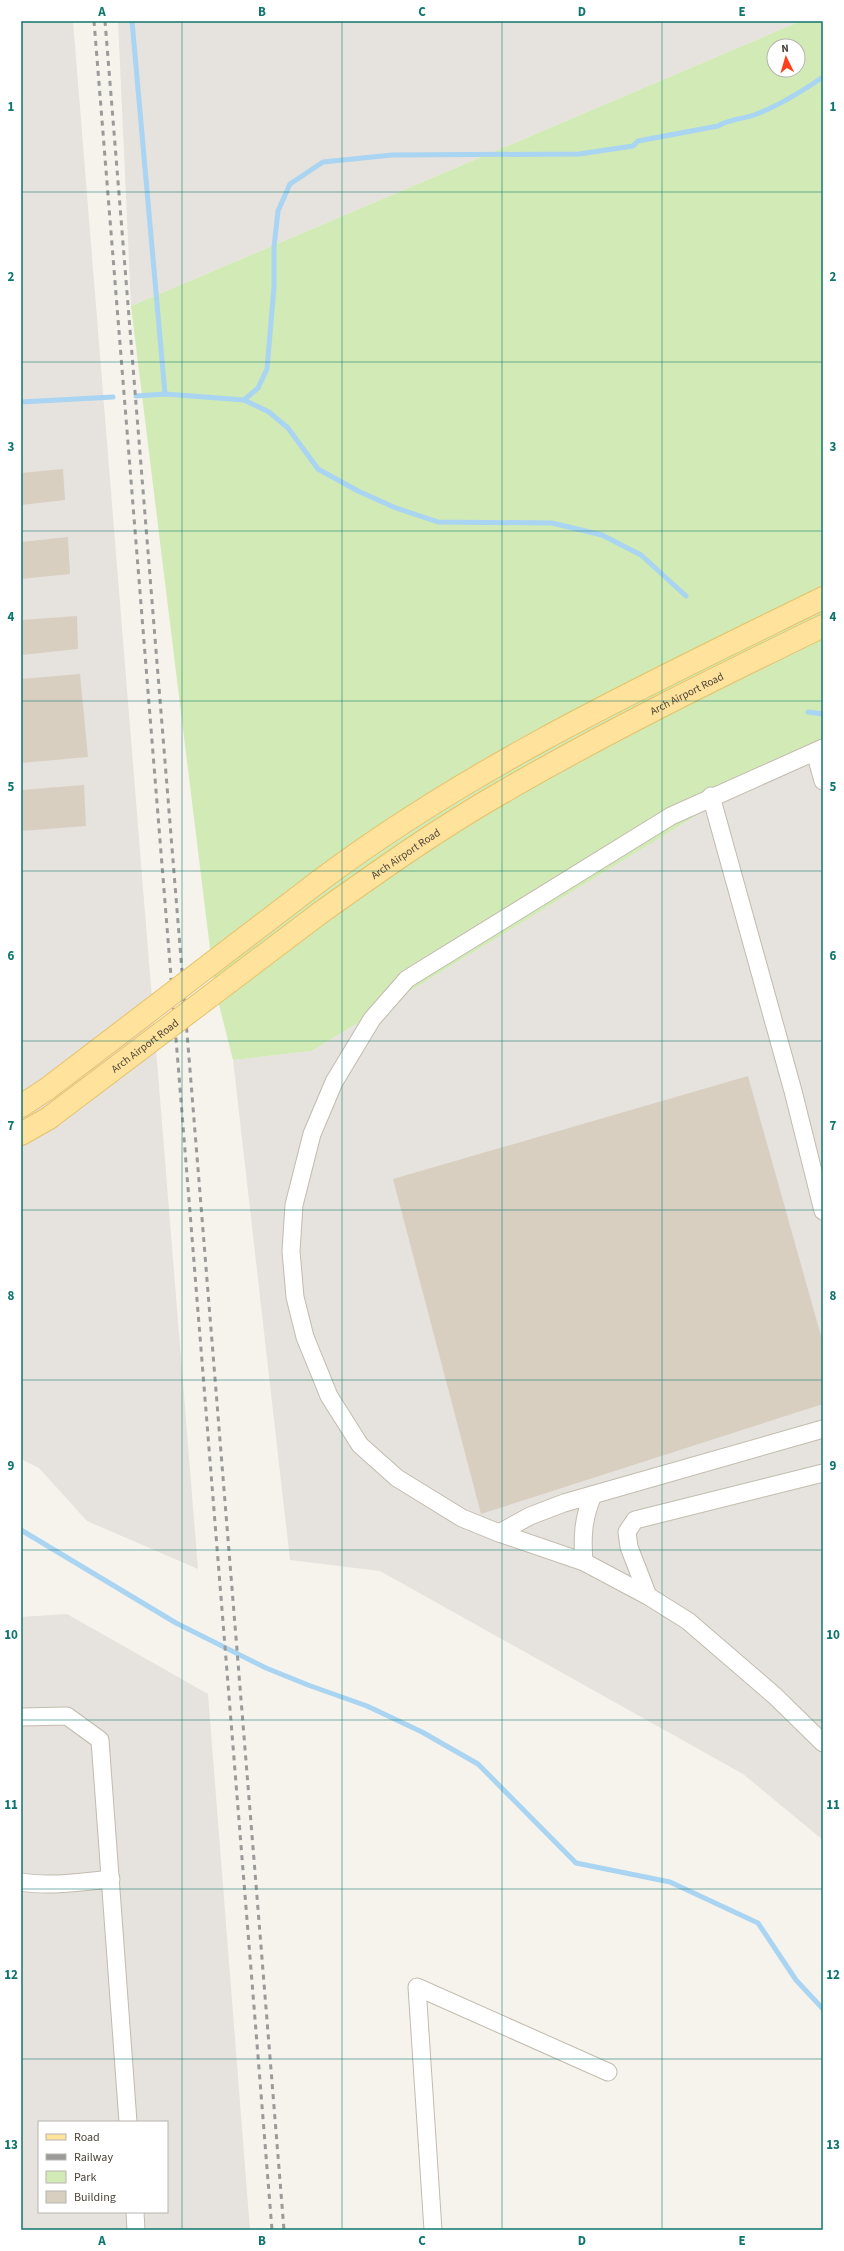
<svg xmlns="http://www.w3.org/2000/svg" width="844" height="2251" font-family="'Source Sans 3',sans-serif">
	<style>
		.industrial { fill: #e6e2dd; fill-rule: evenodd }
		.green { fill: #d2eab5; fill-rule: evenodd }
		.lines { fill: none; stroke-linecap: round; stroke-linejoin: round }
		.stream { stroke: #a9d4f2; stroke-width: 5 }
		.building { fill: #d8cfc1 }
		.minor-casing { stroke: #c2bbae; stroke-width: 19 }
		.major-casing { stroke: #e6c16a; stroke-width: 24 }
		.minor { stroke: #fff; stroke-width: 17 }
		.major { stroke: #ffe39c; stroke-width: 22 }
		.rail { stroke: #9a9a9a; stroke-width: 3; stroke-dasharray: 5 5; stroke-linecap: butt }
		.major-bridge-casing { stroke: #e6c16a; stroke-width: 24; stroke-linecap: butt }
		.major-bridge { stroke: #ffe39c; stroke-width: 22 }
		.grid { fill: none; stroke: #0f766e; stroke-width: 1; stroke-opacity: 0.55 }
		.labels { text-anchor: middle; stroke-width: 3.5; stroke-linejoin: round; paint-order: stroke }
		.street-label { font-size: 11px; fill: #4b4439; stroke: #fff }
		.neatline { fill: none; stroke: #0f766e; stroke-width: 1.5 }
		.grid-label { font-size: 13px; text-anchor: middle; font-weight: bold; fill: #0f766e }
	</style>
	<rect width="100%" height="100%" fill="#f6f3ec"/>
	<g class="industrial">
		<path d="M21 21H73L198 1569 87 1521 39 1468 21 1459Z"/>
		<path d="M118 21H801L131 306Z"/>
		<path d="M823 738V1840L743 1774 380 1571 290 1560 233 1060 312 1051Z"/>
		<path d="M67 1614 208 1694 250 2230H21V1617ZM39 2122H167V2212H39Z"/>
	</g>
	<path class="green" d="M801 21H823V738L312 1051 233 1060 215 989 131 306ZM774 46H798V70H774Z"/>
	<g class="lines">
		<g class="stream">
			<path d="M132 21 165 394"/>
			<path d="M136 396 165 394 244 400 269 412 288 428 318 469 358 491 396 508 438 522 552 523 602 535 641 555 686 596"/>
			<path d="M244 400 258 388 267 369 274 287V247L278 211 290 184 323 162 392 155 579 154 633 146 638 141 718 126C729 119 743 119 754 115 779 106 801 92 823 77"/>
			<path d="M21 402 113 397"/>
			<path d="M808 712 823 714"/>
			<path d="M21 1530 176 1623 266 1668 308 1685 367 1706 422 1732 478 1764 576 1863 670 1882 758 1923 796 1980 823 2009"/>
		</g>
	</g>
	<g class="building">
		<path d="M63 469 65 500 21 505V473Z"/>
		<path d="M68 537 70 574 21 579V542Z"/>
		<path d="M77 616 78 649 21 655V620Z"/>
		<path d="M80 674 88 757 21 763V679Z"/>
		<path d="M84 785 86 826 21 831V790Z"/>
		<path d="M748 1076 823 1343V1404L481 1514 393 1179Z"/>
	</g>
	<g class="lines">
		<defs>
			<g id="minor">
				<path d="M823 748 671 816 407 979 372 1019 334 1082 312 1134 294 1205 291 1251 295 1297 305 1337 329 1396 360 1445 397 1478 462 1518 499 1533 584 1562 648 1596 688 1621 775 1696 823 1743"/>
				<path d="M815 752 823 781"/>
				<path d="M711 796 793 1091 823 1211"/>
				<path d="M499 1533 530 1516 564 1503 823 1429"/>
				<path d="M584 1562C582 1537 583 1518 593 1495"/>
				<path d="M648 1596 629 1547 627 1532 635 1520 823 1473"/>
				<path d="M21 1717 67 1716 100 1740 128 2122"/>
				<path d="M21 1882C50 1887 82 1882 111 1879"/>
				<path d="M135 2212 136 2230"/>
				<path d="M433 2230 417 1987 608 2072"/>
			</g>
			<g id="major">
				<path d="M318 882C472 766 650 683 823 598"/>
				<path id="s1" d="M320 913C379 871 438 829 501 793 606 732 714 679 823 626"/>
				<path d="M21 1106 47 1089"/>
				<path d="M21 1134 49 1118"/>
			</g>
		</defs>
		<use href="#minor" class="minor-casing"/>
		<use href="#major" class="major-casing"/>
		<use href="#minor" class="minor"/>
		<use href="#major" class="major"/>
		<g class="rail">
			<path d="M94 21 272 2230"/>
			<path d="M105 21 284 2230"/>
		</g>
		<defs>
			<g id="major-bridge">
				<path d="M47 1089 318 882"/>
				<path id="s2" d="M49 1118 320 913"/>
			</g>
		</defs>
		<use href="#major-bridge" class="major-bridge-casing"/>
		<use href="#major-bridge" class="major-bridge"/>
	</g>
	<path class="grid" d="M182 21V2230M342 21V2230M502 21V2230M662 21V2230M21 192H823M21 362H823M21 531H823M21 701H823M21 871H823M21 1041H823M21 1210H823M21 1380H823M21 1550H823M21 1720H823M21 1889H823M21 2059H823"/>
	<g class="labels">
		<g class="street-label">
			<text dy="4" stroke="none"><textPath href="#s1" startOffset="428">Arch Airport Road</textPath></text>
			<text dy="4" stroke="none"><textPath href="#s1" startOffset="104">Arch Airport Road</textPath></text>
			<text dy="4" stroke="none"><textPath href="#s2" startOffset="120">Arch Airport Road</textPath></text>
		</g>
	</g>
	<rect width="844" height="2251" fill="none" stroke="#ffffff" stroke-width="44"/>
	<rect x="38" y="2121" width="130" height="92" fill="#ffffff" stroke="#b7b4b0"/>
	<rect x="46" y="2134" width="20" height="6" fill="#ffe39c" stroke="#b7b4b0"/>
	<text x="74" y="2141" font-size="12" fill="#4b4439">Road</text>
	<rect x="46" y="2154" width="20" height="6" fill="#9a9a9a" stroke="#b7b4b0"/>
	<text x="74" y="2161" font-size="12" fill="#4b4439">Railway</text>
	<rect x="46" y="2171" width="20" height="12" fill="#d2eab5" stroke="#b7b4b0"/>
	<text x="74" y="2181" font-size="12" fill="#4b4439">Park</text>
	<rect x="46" y="2191" width="20" height="12" fill="#d8cfc1" stroke="#b7b4b0"/>
	<text x="74" y="2201" font-size="12" fill="#4b4439">Building</text>
	<g transform="translate(786 58) rotate(355)"><circle r="19" fill="#ffffff" stroke="#b7b4b0"/>
	<path d="M0-3L7 15L0 10L-7 15Z" fill="#fc3f1d"/>
	<text y="-6" font-size="11" font-weight="bold" text-anchor="middle" fill="#4b4439">N</text>
	</g>
	<rect x="22" y="22" width="800" height="2207" class="neatline"/>
	<g class="grid-label">
		<text x="102" y="16">A</text>
		<text x="262" y="16">B</text>
		<text x="422" y="16">C</text>
		<text x="582" y="16">D</text>
		<text x="742" y="16">E</text>
		<text x="11" y="111">1</text>
		<text x="833" y="111">1</text>
		<text x="11" y="281">2</text>
		<text x="833" y="281">2</text>
		<text x="11" y="451">3</text>
		<text x="833" y="451">3</text>
		<text x="11" y="621">4</text>
		<text x="833" y="621">4</text>
		<text x="11" y="791">5</text>
		<text x="833" y="791">5</text>
		<text x="11" y="960">6</text>
		<text x="833" y="960">6</text>
		<text x="11" y="1130">7</text>
		<text x="833" y="1130">7</text>
		<text x="11" y="1300">8</text>
		<text x="833" y="1300">8</text>
		<text x="11" y="1470">9</text>
		<text x="833" y="1470">9</text>
		<text x="11" y="1639">10</text>
		<text x="833" y="1639">10</text>
		<text x="11" y="1809">11</text>
		<text x="833" y="1809">11</text>
		<text x="11" y="1979">12</text>
		<text x="833" y="1979">12</text>
		<text x="11" y="2149">13</text>
		<text x="833" y="2149">13</text>
		<text x="102" y="2245">A</text>
		<text x="262" y="2245">B</text>
		<text x="422" y="2245">C</text>
		<text x="582" y="2245">D</text>
		<text x="742" y="2245">E</text>
	</g>
</svg>
